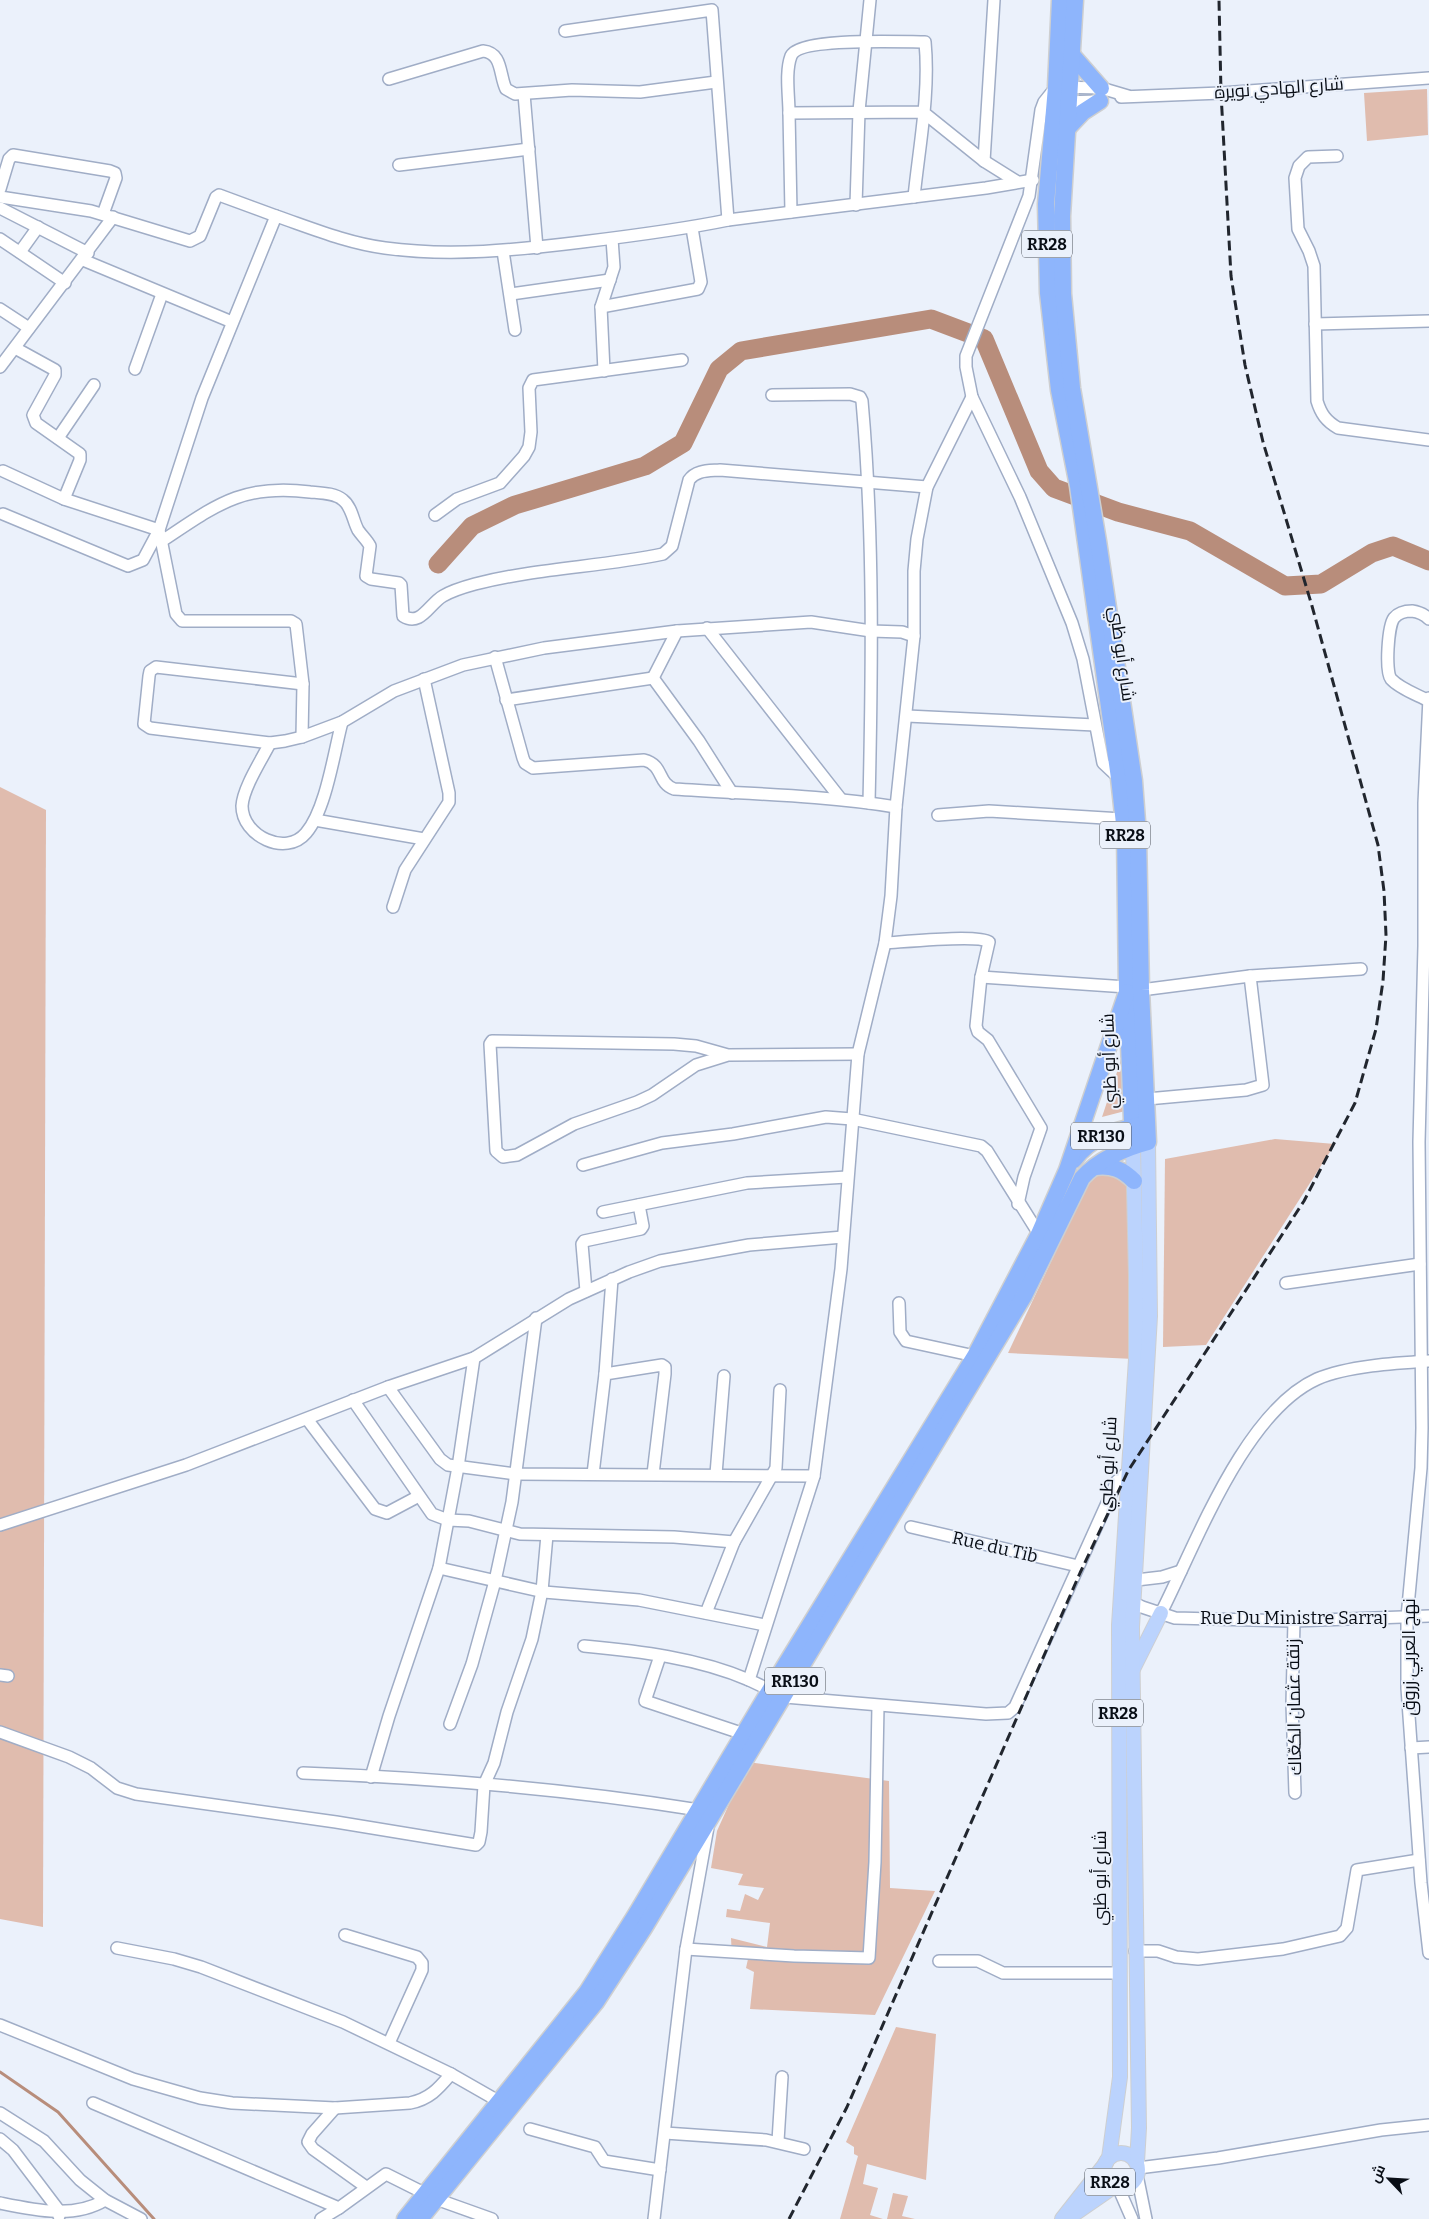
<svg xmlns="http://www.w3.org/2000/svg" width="1429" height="2219" font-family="Bitter,Cairo,serif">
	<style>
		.green { fill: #e0bcae }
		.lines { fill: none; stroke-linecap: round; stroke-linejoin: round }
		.stream { stroke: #b88d7b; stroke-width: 3 }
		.river { stroke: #b88d7b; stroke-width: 19 }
		.minor-casing { stroke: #a0adc6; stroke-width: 14 }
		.major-casing { stroke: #cecfd0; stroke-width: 16 }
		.highway-casing { stroke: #cecfd0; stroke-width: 19 }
		.minor { stroke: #fff; stroke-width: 11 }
		.major { stroke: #bbd3fd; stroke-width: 14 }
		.highway { stroke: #8eb5fc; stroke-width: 16 }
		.rail { stroke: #21262e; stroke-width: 3; stroke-dasharray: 10 5; stroke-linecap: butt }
		.labels { text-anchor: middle; stroke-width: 4; stroke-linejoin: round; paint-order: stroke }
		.shield { fill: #ebf1fb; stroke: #4d525b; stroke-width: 1 }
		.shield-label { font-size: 16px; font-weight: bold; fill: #090e16 }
		.street-label { font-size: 18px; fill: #090e16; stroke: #ebf1fb }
	</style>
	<rect width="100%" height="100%" fill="#ebf1fb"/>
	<g class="green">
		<path d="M1427 89 1428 135 1367 141 1364 93Z"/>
		<path d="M0 787 46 810 43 1927 0 1919Z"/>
		<path d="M1127 1042 1129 1110 1102 1117Z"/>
		<path d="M1275 1139 1335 1144 1206 1345 1163 1347 1165 1159Z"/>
		<path d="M1098 1162 1132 1180 1134 1359 1008 1353Z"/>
		<path d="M748 1762 889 1781 890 1888 935 1891 875 2015 750 2009 754 1972 746 1968 748 1959 732 1958 731 1938 767 1947 770 1923 726 1917 727 1909 740 1911 745 1894 758 1900 764 1888 738 1885 743 1874 711 1868 717 1831Z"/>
		<path d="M896 2027 936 2034 926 2180 867 2164 863 2184 878 2188 870 2215 883 2219H840L858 2156 854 2154V2147L846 2142Z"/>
		<path d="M893 2193 908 2196 902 2216 915 2219H887Z"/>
	</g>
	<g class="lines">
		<path class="stream" d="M0 2072 58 2112 154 2219"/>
		<path class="river" d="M438 564 472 526 515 505 645 466 683 443 719 369 741 351 931 319 984 339 1039 471 1054 488 1118 512 1190 531 1285 586 1321 584 1372 553 1393 546 1429 561"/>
		<defs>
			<g id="minor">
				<path d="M565 31 712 10 728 220"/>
				<path d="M389 79 483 51C503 53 499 75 506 89L515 94 572 90 640 92 716 82"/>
				<path d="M524 94 537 248"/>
				<path d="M1121 97 1221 93 1429 78"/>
				<path d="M1062 102 1098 101"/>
				<path d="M789 113 791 212"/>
				<path d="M1337 156 1308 157 1299 166 1295 178 1298 229 1309 251 1314 266 1317 401C1321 414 1326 421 1338 428L1429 440"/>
				<path d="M984 161 994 0"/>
				<path d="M399 165 529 149"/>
				<path d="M0 189 9 159 13 155 110 171 115 173 116 178 103 214"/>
				<path d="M0 197 91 211 190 241 200 236 216 197 219 195 276 216"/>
				<path d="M914 197C919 147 930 93 925 42 904 42 799 37 791 56 785 72 789 96 789 113L923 112 984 161 1016 181"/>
				<path d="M856 205 859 111 870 0"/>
				<path d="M0 208 88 253"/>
				<path d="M0 239 65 283"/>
				<path d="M503 251 515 330"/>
				<path d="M20 252 38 227"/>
				<path d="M83 260 232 322"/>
				<path d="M511 294 610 280"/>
				<path d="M601 307 698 289 701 282 692 228"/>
				<path d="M0 309 29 328"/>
				<path d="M1315 324 1429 321"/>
				<path d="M15 348 55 370V375L33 415 36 423 80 454V460L64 499"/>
				<path d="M0 367 113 217"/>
				<path d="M135 369 162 294"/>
				<path d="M604 371 601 307 614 267 612 239"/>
				<path d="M772 395 850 394 860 397 862 401C874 535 872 669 869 803"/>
				<path d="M972 397 927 487 917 539 914 571V636L896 807 891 896 885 943 858 1054 841 1269 814 1476 749 1680 785 1697 986 1714 1008 1713 1015 1707 1117 1481 1133 1468"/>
				<path d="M58 438 94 385"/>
				<path d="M3 471 64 499 159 530"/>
				<path d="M3 514 128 566 143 560 159 530 202 398 276 216C311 228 347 243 385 248 450 257 517 250 582 242 631 236 680 230 728 220L986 188 1033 180"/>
				<path d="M435 515 457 499 500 483 524 456 529 447 531 432 529 388 533 380 682 360"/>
				<path d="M160 534 176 614 182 621H291L296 624 303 684 302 737"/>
				<path d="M162 541C215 506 242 483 310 492 321 493 335 493 343 500 352 507 353 521 358 530 362 536 367 540 370 546L366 576 371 579 399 583 401 585 403 616C421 627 429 604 443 596 453 590 464 587 475 584 537 568 601 567 663 554L672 546 689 480C696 470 708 471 720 470L927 487"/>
				<path d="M707 628 840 798"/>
				<path d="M495 657 523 758 525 763 533 768 644 760C664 765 657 783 674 789 748 794 823 795 896 807"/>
				<path d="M653 678 699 741 732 793"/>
				<path d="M653 678 677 631"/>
				<path d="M303 684 156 667 150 671 149 676 144 724 150 728 270 743 285 741 302 737 342 722 394 691 463 665 544 648 677 631 811 622 871 631 902 632 914 636"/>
				<path d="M1429 698 1424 803V946L1419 1142 1422 1428 1421 1468 1407 1617V1688L1421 1883 1429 1953"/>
				<path d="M506 700 653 678"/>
				<path d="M1429 701C1418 695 1400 689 1391 679 1385 671 1388 626 1394 618 1399 612 1405 611 1412 611 1419 612 1424 614 1429 619"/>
				<path d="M907 716 1095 725"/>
				<path d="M270 743C262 759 243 788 242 806 242 836 286 857 306 833 326 810 334 752 342 722"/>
				<path d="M1119 778 1103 763 1083 659 1072 623 1020 497 972 397 966 367V356L1029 196 1041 110 1044 102 1056 87 1101 88 1128 96"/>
				<path d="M938 815 989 811 1122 819"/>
				<path d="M315 820 424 839"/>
				<path d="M393 907 405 870 449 802V793L424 679"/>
				<path d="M885 943C903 942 978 934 989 942L981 977 976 1026 978 1032 988 1040 1041 1128 1024 1177 1018 1204"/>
				<path d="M981 977 1127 987"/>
				<path d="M1141 990 1250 976 1361 969"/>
				<path d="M728 1055 696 1046 674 1044 492 1041 490 1044 496 1151 503 1157 517 1155 574 1124 637 1102 652 1095 696 1065 728 1055 858 1054"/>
				<path d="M1147 1099 1246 1090 1263 1085 1250 976"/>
				<path d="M583 1165 662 1143 733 1134 826 1117 852 1119 981 1146 987 1151 1039 1234"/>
				<path d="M603 1212 747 1183 847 1177"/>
				<path d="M1286 1283 1420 1264"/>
				<path d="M586 1291 582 1244 584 1241 641 1229 643 1226 639 1205"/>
				<path d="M899 1303 900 1332 906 1341 975 1356"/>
				<path d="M605 1374 612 1279"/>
				<path d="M388 1387 440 1459 448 1465 516 1474 814 1476"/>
				<path d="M353 1400 432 1514 448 1520 469 1521 520 1534 674 1537 734 1542"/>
				<path d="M307 1419 375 1509 387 1513 419 1496"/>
				<path d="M593 1474 605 1374 662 1365 665 1367V1374L653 1474"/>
				<path d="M716 1474 724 1376"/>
				<path d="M0 1525 186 1465 388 1387 474 1358 569 1299 629 1272 660 1261 749 1245 843 1237"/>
				<path d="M911 1527 1078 1566"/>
				<path d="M439 1568 544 1592 639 1600 765 1625"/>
				<path d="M1128 1581 1162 1577 1181 1571"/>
				<path d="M1126 1599 1142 1607 1175 1618 1294 1621 1429 1616"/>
				<path d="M706 1613 734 1542 776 1468 780 1390"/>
				<path d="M1161 1613C1196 1544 1244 1412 1317 1379 1347 1366 1396 1363 1429 1361"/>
				<path d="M1294 1621 1292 1704 1295 1793"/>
				<path d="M584 1646C639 1651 698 1658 749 1680"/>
				<path d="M660 1656 645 1701 744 1734"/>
				<path d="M0 1675 8 1676"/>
				<path d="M450 1724 472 1664 495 1581 512 1502 536 1318"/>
				<path d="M0 1732 69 1757 91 1768 117 1788 136 1794 336 1822 476 1845 479 1842 481 1832 484 1785 494 1763 507 1712 532 1639 542 1591 547 1535"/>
				<path d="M1411 1748 1429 1747"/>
				<path d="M303 1773C435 1778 568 1789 699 1810L703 1813"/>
				<path d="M371 1777 389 1716 439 1568 458 1467 474 1358"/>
				<path d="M345 1935 417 1957 422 1963V1970L389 2043"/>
				<path d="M117 1948 174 1959 201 1967 343 2022 451 2074 500 2102"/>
				<path d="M686 1949 794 1956 869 1958 875 1862 878 1706"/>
				<path d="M1135 1951H1158L1176 1957 1198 1959 1283 1949 1340 1936 1347 1928 1357 1870 1419 1860"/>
				<path d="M939 1961H978L1003 1973H1120"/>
				<path d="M0 2025 133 2079 200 2098 232 2103 335 2108 410 2103C430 2099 439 2088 451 2074"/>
				<path d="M93 2103 339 2208 386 2174 436 2199 492 2219"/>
				<path d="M335 2108 312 2134 308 2142 313 2149 366 2187"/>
				<path d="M0 2113 44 2141 80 2180 105 2200 141 2219"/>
				<path d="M530 2129 595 2147 604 2161 660 2170"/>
				<path d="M665 2133 766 2140 804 2149"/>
				<path d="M0 2139 13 2150 60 2212 59 2216"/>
				<path d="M778 2141 782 2077"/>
				<path d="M1138 2168 1218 2158 1381 2130 1429 2125"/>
				<path d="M1137 2175 1146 2219"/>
				<path d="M1118 2187 1132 2219"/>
				<path d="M0 2203C34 2210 74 2219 105 2200"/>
				<path d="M321 2219 339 2208"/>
				<path d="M654 2219 686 1949 708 1827"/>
			</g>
			<g id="major">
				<path d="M1133 1669 1161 1613"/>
				<circle cx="1121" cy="2170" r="17"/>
				<path d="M1109 2158 1120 2077 1119 1625 1136 1359V1275L1133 1146"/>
				<path d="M1137 2162 1139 2128 1132 1627 1150 1316 1148 1142"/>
				<path d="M1062 2219 1106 2163"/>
				<path d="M1067 2219 1115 2186"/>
			</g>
			<g id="highway">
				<path d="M1060 0 1056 87 1046 204 1048 293 1059 390 1078 486 1119 778 1125 833 1127 992 1133 1146"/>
				<path d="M1073 56 1101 88"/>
				<path d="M1066 130 1083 112 1100 101"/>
				<path d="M1074 1160C1091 1136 1114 1131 1141 1125"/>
				<path d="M1095 1167C1112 1165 1122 1169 1134 1181"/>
				<path d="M405 2219 587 1992 635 1916 770 1690 975 1356 1039 1234 1067 1170 1127 992"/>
				<path d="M420 2219 596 2002 644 1928 1024 1296 1082 1178C1098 1160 1125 1148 1148 1142L1141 990 1138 835 1134 781 1098 541 1072 388 1063 294 1062 216 1075 0"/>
			</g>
		</defs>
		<use href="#minor" class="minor-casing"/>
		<use href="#major" class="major-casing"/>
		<use href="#highway" class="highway-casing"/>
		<use href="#minor" class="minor"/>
		<use href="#major" class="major"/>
		<use href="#highway" class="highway"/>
		<path class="rail" d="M789 2219 847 2107 1080 1573 1128 1471 1304 1201 1355 1103 1376 1029 1383 981 1386 935 1384 891 1378 845 1312 606 1263 442 1245 365 1231 276 1221 93 1219 0"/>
	</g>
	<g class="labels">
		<g class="shield">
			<rect x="1022" y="230.5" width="50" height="27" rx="4"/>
			<rect x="1100" y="821.5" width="50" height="27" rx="4"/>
			<rect x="1071" y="1122.5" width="60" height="27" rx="4"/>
			<rect x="765" y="1667.5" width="60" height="27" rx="4"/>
			<rect x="1093" y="1699.5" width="50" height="27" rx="4"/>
			<rect x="1085" y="2168.5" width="50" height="27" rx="4"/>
		</g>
		<g class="shield-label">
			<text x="1047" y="250">RR28</text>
			<text x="1125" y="841">RR28</text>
			<text x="1101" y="1142">RR130</text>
			<text x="795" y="1687">RR130</text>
			<text x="1118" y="1719">RR28</text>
			<text x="1110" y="2188">RR28</text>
		</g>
		<g class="street-label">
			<text transform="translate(1279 88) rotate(-4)" y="6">شارع الهادي نويرة</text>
			<text transform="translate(1122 654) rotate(82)" y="6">شارع أبو ظبي</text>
			<text transform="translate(1109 1061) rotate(-92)" y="6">شارع أبو ظبي</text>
			<text transform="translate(1108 1464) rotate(-87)" y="6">شارع أبو ظبي</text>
			<text transform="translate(995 1547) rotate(13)" y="6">Rue du Tib</text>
			<text x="1294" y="1624">Rue Du Ministre Sarraj</text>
			<text transform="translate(1409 1657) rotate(-90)" y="6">نهج العربي زروق</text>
			<text transform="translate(1294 1707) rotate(-91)" y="6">زنقة عثمان الكعّاك</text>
			<text transform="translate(1100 1878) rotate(-90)" y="6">شارع أبو ظبي</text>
		</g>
	</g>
	<g transform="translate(1389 2179) rotate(295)" stroke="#ebf1fb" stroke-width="4" paint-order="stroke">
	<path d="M0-4L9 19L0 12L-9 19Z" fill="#090e16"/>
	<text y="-8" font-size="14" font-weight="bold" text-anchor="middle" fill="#090e16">ش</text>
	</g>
</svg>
